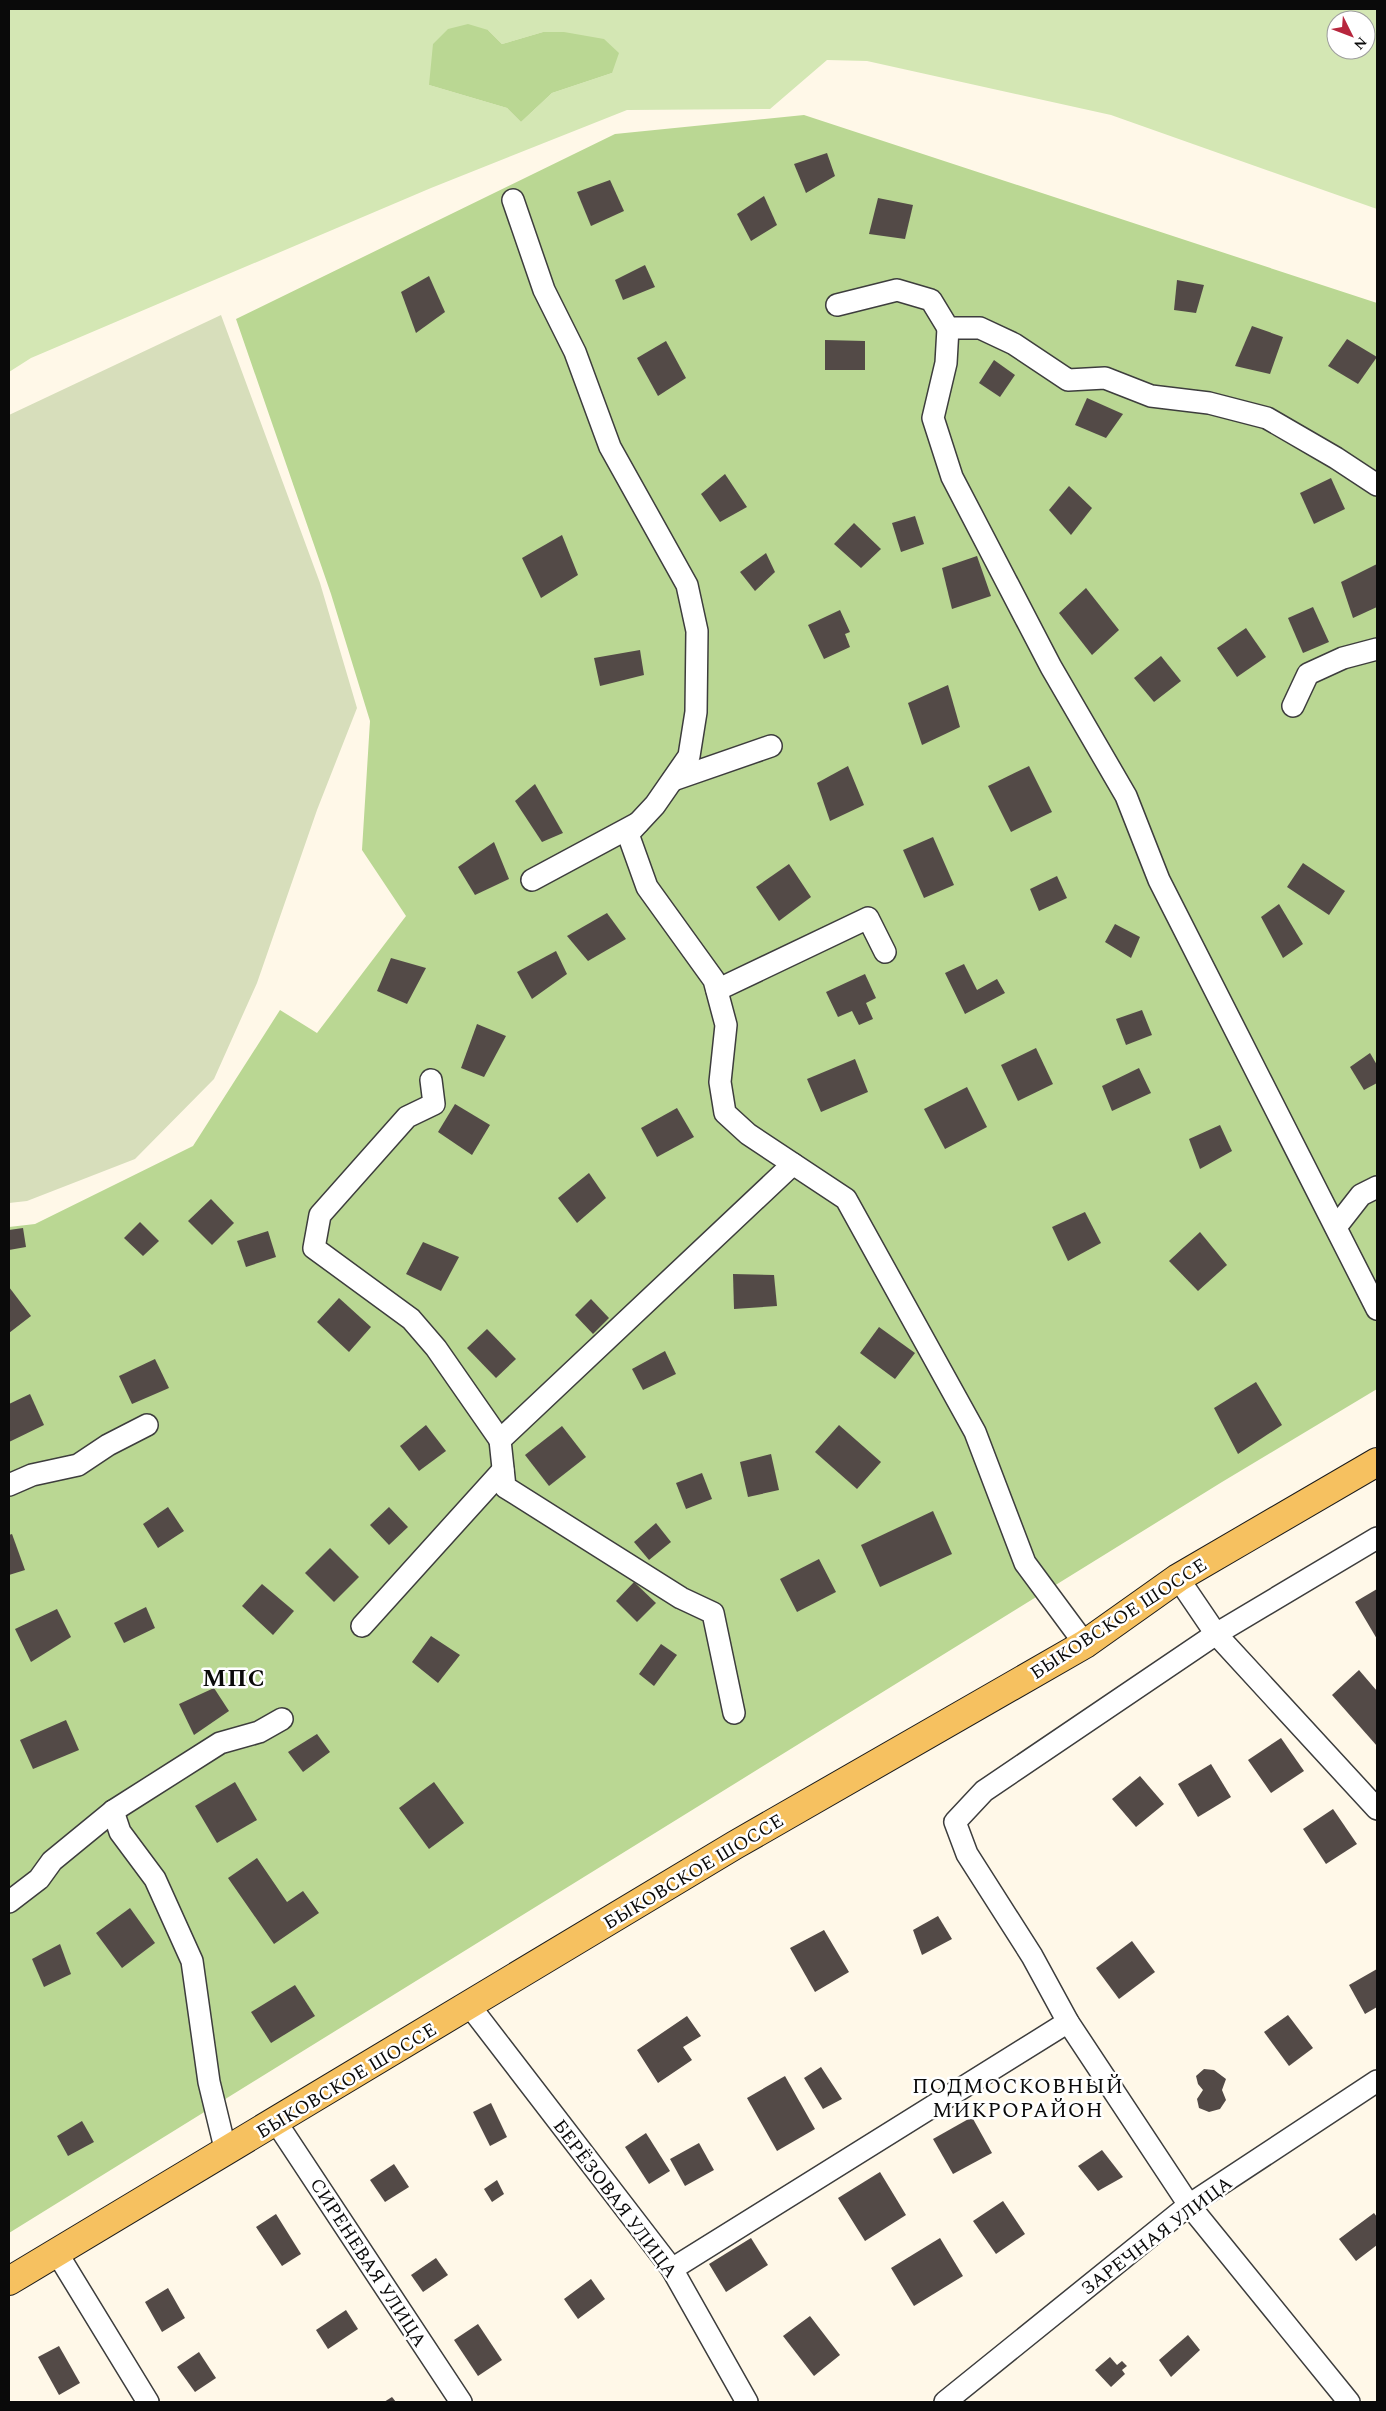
<svg xmlns="http://www.w3.org/2000/svg" width="1386" height="2411" font-family="Spectral,serif">
	<style>
		.green { fill: #d4e7b4; fill-rule: evenodd }
		.forest { fill: #bad793 }
		.cemetery { fill: #d7debb }
		.building { fill: #534a47 }
		.lines { fill: none; stroke-linecap: round; stroke-linejoin: round }
		.minor-casing { stroke: #3d3d3d; stroke-width: 24 }
		.primary-casing { stroke: #1b1b1b; stroke-width: 30 }
		.minor { stroke: #fff; stroke-width: 21 }
		.primary { stroke: #f6c160; stroke-width: 28 }
		.labels { text-anchor: middle; stroke-width: 5; stroke-linejoin: round; paint-order: stroke }
		.street-label { font-size: 19px; fill: #0a0a0a; stroke: #fff }
		.quarter-label { font-size: 21px; letter-spacing: 1px; fill: #0a0a0a; stroke: #fff }
		.district-label { font-size: 24px; font-weight: bold; letter-spacing: 1px; fill: #0a0a0a; stroke: #fff }
	</style>
	<rect width="100%" height="100%" fill="#fff8e8"/>
	<path class="green" d="M9 9H1377V209L1111 115 867 61 827 60 770 109 627 110 431 188 31 358 9 372ZM1336 20H1366V50H1336ZM488 30 502 44 543 32 612 73 552 93 521 122 507 108 429 85Z"/>
	<g class="forest">
		<path d="M468 24 488 30 502 44 543 32H564L604 39 619 53 612 73 552 93 521 122 507 108 429 85 433 44 448 29Z"/>
		<path d="M804 115 1377 303V1389L1222 1482 9 2233V1227L35 1224 193 1146 280 1010 317 1033 406 916 362 850 370 721 331 594 236 319 615 134Z"/>
	</g>
	<path class="cemetery" d="M221 315 320 583 357 708 317 810 257 983 214 1079 135 1159 27 1201 9 1203V415Z"/>
	<g class="building">
		<path d="M827 153 835 176 806 193 794 164Z"/>
		<path d="M610 180 624 211 591 226 577 192Z"/>
		<path d="M764 196 777 225 751 241 737 214Z"/>
		<path d="M878 198 913 205 905 239 869 234Z"/>
		<path d="M645 265 655 287 623 300 615 280Z"/>
		<path d="M429 276 445 312 416 333 401 292Z"/>
		<path d="M1177 280 1204 285 1196 313 1174 310Z"/>
		<path d="M1252 326 1283 337 1270 374 1235 366Z"/>
		<path d="M1347 339 1377 357 1358 384 1328 366Z"/>
		<path d="M825 340 865 341V370H825Z"/>
		<path d="M666 341 686 378 658 396 637 358Z"/>
		<path d="M994 360 1015 375 1000 397 979 383Z"/>
		<path d="M1087 398 1123 414 1106 438 1075 425Z"/>
		<path d="M725 474 747 507 720 522 701 494Z"/>
		<path d="M1331 478 1345 509 1314 524 1300 493Z"/>
		<path d="M1069 486 1092 508 1071 535 1049 510Z"/>
		<path d="M915 516 924 544 901 552 892 523Z"/>
		<path d="M854 523 881 549 861 568 834 544Z"/>
		<path d="M562 535 578 575 541 598 522 558Z"/>
		<path d="M766 553 775 572 755 591 740 572Z"/>
		<path d="M977 556 991 596 952 609 942 568Z"/>
		<path d="M1377 564V607L1353 618 1341 582Z"/>
		<path d="M1086 588 1119 630 1092 655 1059 613Z"/>
		<path d="M1313 607 1329 642 1303 653 1288 618Z"/>
		<path d="M840 610 850 632 845 634 850 647 824 659 808 625Z"/>
		<path d="M1246 628 1266 657 1237 677 1217 648Z"/>
		<path d="M640 650 644 675 600 686 594 658Z"/>
		<path d="M1161 656 1181 681 1154 702 1134 678Z"/>
		<path d="M948 685 960 727 922 745 908 703Z"/>
		<path d="M848 766 864 805 830 821 817 783Z"/>
		<path d="M1029 766 1052 812 1011 832 988 786Z"/>
		<path d="M535 784 563 833 542 842 515 801Z"/>
		<path d="M933 837 954 885 924 898 903 850Z"/>
		<path d="M494 842 509 879 475 895 458 867Z"/>
		<path d="M1303 863 1345 891 1329 915 1287 887Z"/>
		<path d="M789 864 811 897 779 921 756 887Z"/>
		<path d="M1057 876 1067 898 1039 911 1030 889Z"/>
		<path d="M1279 904 1303 944 1283 958 1261 917Z"/>
		<path d="M607 913 626 939 588 961 567 936Z"/>
		<path d="M1115 924 1140 937 1131 958 1105 942Z"/>
		<path d="M556 951 567 974 532 999 517 972Z"/>
		<path d="M391 958 426 968 407 1004 377 991Z"/>
		<path d="M964 964 977 990 997 979 1005 993 965 1014 945 973Z"/>
		<path d="M865 974 876 998 866 1003 873 1019 859 1025 852 1011 838 1017 826 992Z"/>
		<path d="M1142 1010 1152 1035 1126 1045 1116 1019Z"/>
		<path d="M477 1024 506 1036 484 1077 461 1068Z"/>
		<path d="M1036 1048 1053 1084 1018 1101 1001 1065Z"/>
		<path d="M1370 1053 1377 1065V1083L1364 1090 1350 1067Z"/>
		<path d="M855 1059 868 1092 821 1112 807 1079Z"/>
		<path d="M1139 1068 1151 1093 1112 1111 1102 1086Z"/>
		<path d="M967 1087 987 1127 945 1149 924 1109Z"/>
		<path d="M455 1104 490 1125 472 1155 438 1132Z"/>
		<path d="M677 1108 694 1137 657 1157 641 1128Z"/>
		<path d="M1220 1125 1232 1151 1200 1169 1189 1139Z"/>
		<path d="M589 1173 606 1198 577 1223 558 1198Z"/>
		<path d="M211 1199 234 1223 212 1245 188 1221Z"/>
		<path d="M1085 1212 1101 1243 1068 1261 1052 1227Z"/>
		<path d="M140 1222 159 1241 143 1256 124 1238Z"/>
		<path d="M23 1228 26 1247 9 1250V1230Z"/>
		<path d="M268 1231 276 1257 246 1267 237 1241Z"/>
		<path d="M1200 1232 1227 1265 1198 1291 1169 1261Z"/>
		<path d="M423 1242 459 1257 441 1291 406 1274Z"/>
		<path d="M733 1274 774 1275 777 1306 734 1309Z"/>
		<path d="M9 1287 31 1316 9 1333Z"/>
		<path d="M339 1298 371 1327 349 1352 317 1322Z"/>
		<path d="M591 1299 609 1318 593 1334 575 1315Z"/>
		<path d="M879 1327 915 1353 895 1379 860 1353Z"/>
		<path d="M487 1329 516 1359 496 1378 467 1348Z"/>
		<path d="M665 1351 676 1374 643 1390 632 1369Z"/>
		<path d="M155 1359 169 1388 132 1404 119 1376Z"/>
		<path d="M1256 1382 1282 1425 1238 1454 1214 1408Z"/>
		<path d="M30 1394 44 1425 9 1442V1404Z"/>
		<path d="M426 1425 446 1451 419 1471 400 1446Z"/>
		<path d="M839 1425 881 1462 857 1489 815 1452Z"/>
		<path d="M562 1426 586 1457 549 1486 525 1455Z"/>
		<path d="M771 1454 779 1490 748 1497 740 1462Z"/>
		<path d="M702 1473 712 1499 686 1509 676 1483Z"/>
		<path d="M168 1507 184 1531 158 1548 143 1524Z"/>
		<path d="M389 1507 408 1527 389 1545 370 1525Z"/>
		<path d="M933 1511 952 1554 880 1587 861 1545Z"/>
		<path d="M656 1523 671 1542 649 1560 634 1542Z"/>
		<path d="M12 1534 25 1570 9 1575V1535Z"/>
		<path d="M330 1548 359 1577 334 1602 305 1573Z"/>
		<path d="M819 1559 836 1592 797 1612 780 1579Z"/>
		<path d="M634 1582 656 1603 637 1622 616 1601Z"/>
		<path d="M262 1584 294 1611 273 1635 242 1606Z"/>
		<path d="M1377 1589V1639L1355 1602Z"/>
		<path d="M146 1607 155 1628 124 1643 114 1623Z"/>
		<path d="M57 1609 71 1637 31 1662 15 1629Z"/>
		<path d="M431 1636 460 1655 438 1683 412 1662Z"/>
		<path d="M661 1644 677 1655 654 1686 639 1674Z"/>
		<path d="M1359 1670 1377 1691V1746L1332 1695Z"/>
		<path d="M214 1688 229 1711 194 1735 179 1704Z"/>
		<path d="M66 1720 79 1750 33 1769 20 1740Z"/>
		<path d="M317 1734 330 1752 303 1772 288 1752Z"/>
		<path d="M1281 1738 1304 1771 1271 1793 1248 1760Z"/>
		<path d="M1211 1764 1231 1797 1198 1817 1178 1784Z"/>
		<path d="M1140 1776 1164 1804 1136 1827 1112 1799Z"/>
		<path d="M235 1782 257 1820 217 1843 195 1806Z"/>
		<path d="M434 1782 464 1823 429 1849 399 1808Z"/>
		<path d="M1333 1809 1357 1844 1326 1864 1303 1829Z"/>
		<path d="M257 1858 287 1902 303 1891 319 1913 274 1944 228 1878Z"/>
		<path d="M130 1908 155 1943 122 1968 96 1933Z"/>
		<path d="M938 1916 952 1939 922 1955 913 1930Z"/>
		<path d="M824 1930 849 1972 815 1992 790 1948Z"/>
		<path d="M1132 1941 1155 1972 1119 1999 1096 1968Z"/>
		<path d="M60 1944 71 1974 44 1987 32 1959Z"/>
		<path d="M1377 1969V2007L1365 2014 1349 1985Z"/>
		<path d="M295 1985 315 2016 271 2043 251 2012Z"/>
		<path d="M1288 2015 1313 2048 1289 2066 1264 2032Z"/>
		<path d="M687 2016 701 2036 683 2047 692 2060 658 2083 637 2050Z"/>
		<path d="M821 2067 842 2099 823 2109 804 2078Z"/>
		<path d="M1204 2069 1214 2070 1226 2079 1222 2090 1226 2100 1220 2109 1209 2112 1199 2108 1197 2099 1203 2090 1198 2084 1196 2076Z"/>
		<path d="M785 2076 815 2129 777 2151 747 2098Z"/>
		<path d="M491 2103 507 2137 490 2146 473 2112Z"/>
		<path d="M972 2117 992 2153 953 2174 933 2139Z"/>
		<path d="M82 2121 94 2142 68 2156 57 2136Z"/>
		<path d="M646 2133 670 2171 649 2184 625 2147Z"/>
		<path d="M699 2143 714 2170 685 2186 670 2159Z"/>
		<path d="M1102 2150 1123 2177 1098 2191 1078 2166Z"/>
		<path d="M394 2164 409 2187 385 2202 370 2180Z"/>
		<path d="M880 2172 906 2215 865 2241 838 2198Z"/>
		<path d="M497 2180 504 2194 492 2202 484 2189Z"/>
		<path d="M1003 2201 1025 2234 996 2254 973 2221Z"/>
		<path d="M1374 2213 1377 2217V2245L1356 2261 1339 2239Z"/>
		<path d="M276 2214 301 2254 282 2266 256 2227Z"/>
		<path d="M751 2238 768 2265 726 2292 709 2264Z"/>
		<path d="M940 2238 963 2276 914 2306 891 2268Z"/>
		<path d="M436 2258 448 2275 423 2292 411 2275Z"/>
		<path d="M591 2279 605 2299 578 2319 564 2299Z"/>
		<path d="M168 2288 185 2318 162 2332 145 2302Z"/>
		<path d="M346 2310 358 2329 328 2349 316 2330Z"/>
		<path d="M810 2316 840 2355 814 2376 783 2336Z"/>
		<path d="M478 2324 502 2360 478 2376 454 2340Z"/>
		<path d="M1188 2335 1200 2350 1171 2377 1159 2360Z"/>
		<path d="M59 2346 80 2383 59 2395 38 2357Z"/>
		<path d="M199 2352 216 2378 195 2392 177 2367Z"/>
		<path d="M1110 2357 1117 2365 1122 2361 1127 2366 1122 2370 1125 2374 1111 2387 1095 2370Z"/>
		<path d="M392 2397 396 2402H384Z"/>
	</g>
	<g class="lines">
		<defs>
			<g id="minor">
				<path d="M513 200 544 290 575 352 610 447 687 585 697 631 696 712 689 756 655 805 628 834 647 887 714 980 726 1025 720 1082 725 1113 748 1134 846 1199 975 1432 1025 1563 1085 1644"/>
				<path d="M837 305 897 290 931 300 948 328H980L1014 344 1068 380 1105 378 1151 396 1209 403 1267 418 1336 458 1377 485"/>
				<path d="M948 328 946 363 933 418 952 477 1051 667 1126 796 1159 880 1377 1309"/>
				<path d="M1293 706 1308 674 1343 658 1377 649"/>
				<path d="M673 780 771 746"/>
				<path d="M532 880 638 823"/>
				<path d="M717 990 868 918 885 952"/>
				<path d="M431 1080 434 1104 407 1117 320 1215 314 1248 411 1319 436 1348 500 1440"/>
				<path d="M1336 1227 1361 1195 1377 1187"/>
				<path d="M9 1485 32 1475 78 1465 108 1445 147 1425"/>
				<path d="M1178 1578 1216 1634 1377 1809"/>
				<path d="M362 1626 503 1470"/>
				<path d="M734 1713 713 1613 681 1598 505 1487 500 1440 793 1164"/>
				<path d="M113 1811 120 1832 155 1879 192 1961 209 2082 226 2152"/>
				<path d="M9 1902 39 1879 52 1861 113 1811 220 1743 259 1732 282 1719"/>
				<path d="M469 2005 672 2269 747 2402"/>
				<path d="M276 2122 461 2402"/>
				<path d="M57 2253 148 2402"/>
				<path d="M672 2269 1068 2022"/>
				<path d="M945 2402 1189 2205 1377 2081"/>
				<path d="M1349 2402 1189 2205 1068 2022 1032 1956 967 1854 955 1822 984 1791 1216 1634 1377 1538"/>
			</g>
			<path id="primary" d="M9 2281 735 1845 1085 1644 1178 1578 1377 1462"/>
		</defs>
		<use href="#minor" class="minor-casing"/>
		<use href="#primary" class="primary-casing"/>
		<use href="#minor" class="minor"/>
		<use href="#primary" class="primary"/>
	</g>
	<g class="labels">
		<g class="street-label">
			<text transform="translate(1118 1618) rotate(-33)" y="7">БЫКОВСКОЕ ШОССЕ</text>
			<text transform="translate(693 1871) rotate(-31)" y="7">БЫКОВСКОЕ ШОССЕ</text>
			<text transform="translate(346 2080) rotate(-31)" y="7">БЫКОВСКОЕ ШОССЕ</text>
			<text transform="translate(616 2198) rotate(53)" y="7">БЕРЁЗОВАЯ УЛИЦА</text>
			<text transform="translate(1156 2235) rotate(-37)" y="7">ЗАРЕЧНАЯ УЛИЦА</text>
			<text transform="translate(369 2262) rotate(57)" y="7">СИРЕНЕВАЯ УЛИЦА</text>
		</g>
		<g class="quarter-label">
			<text x="1018" y="2093">ПОДМОСКОВНЫЙ<tspan x="1018" dy="24">МИКРОРАЙОН</tspan></text>
		</g>
		<g class="district-label">
			<text x="234" y="1686">МПС</text>
		</g>
	</g>
	<rect width="1386" height="2411" fill="none" stroke="#0a0a0a" stroke-width="20"/>
	<g transform="translate(1351 35) rotate(132)"><circle r="24" fill="#ffffff" stroke="#9d9d9d"/>
	<path d="M0-4L9 19L0 12L-9 19Z" fill="#b7263d"/>
	<text y="-8" font-size="14" font-weight="bold" text-anchor="middle" fill="#0a0a0a">N</text>
	</g>
</svg>
